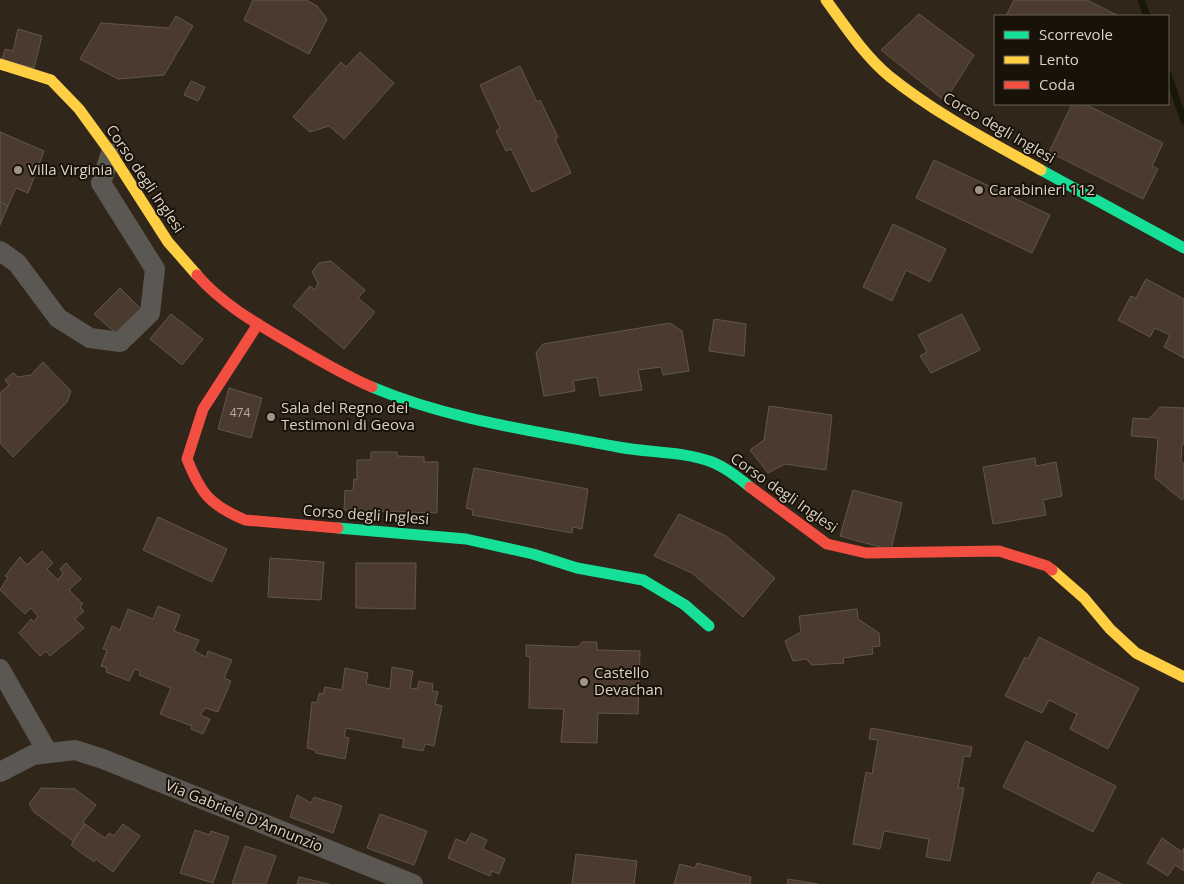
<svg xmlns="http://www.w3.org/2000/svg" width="1184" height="884" font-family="'Open Sans',sans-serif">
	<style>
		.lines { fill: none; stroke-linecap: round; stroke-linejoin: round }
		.stream { stroke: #171905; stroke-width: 7 }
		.building { fill: #4b3b2f; stroke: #60564e }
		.street { stroke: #5b5752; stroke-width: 20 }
		.fast { stroke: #16e098; stroke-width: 11 }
		.slow { stroke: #ffcf43; stroke-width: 11 }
		.jam { stroke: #f24e42; stroke-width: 11 }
		.poi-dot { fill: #a09588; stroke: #191209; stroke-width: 2 }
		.labels { text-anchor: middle; stroke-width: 4; stroke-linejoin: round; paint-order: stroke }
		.number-label { font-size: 12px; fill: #b8ac9f }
		.street-label { font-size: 15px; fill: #dcd1c4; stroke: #191209 }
		.poi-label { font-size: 15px; fill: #dcd1c4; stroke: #191209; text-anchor: start }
	</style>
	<rect width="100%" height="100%" fill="#30261a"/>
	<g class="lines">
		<g class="stream">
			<path d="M1141 0 1147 16"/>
			<path d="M1168 74 1184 121"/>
		</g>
	</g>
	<g class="building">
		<path d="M253 0H306L317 6 327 19 309 54 244 20Z"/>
		<path d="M1014 0H1087L1119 16H1006Z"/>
		<path d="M919 14 974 55 945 101 881 50Z"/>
		<path d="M176 16 193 26 164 75 118 79 80 59 101 23 169 28Z"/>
		<path d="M18 29 42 36 34 68 2 60 5 49 13 51Z"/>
		<path d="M360 52 394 83 344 139 329 126 310 132 293 117 341 62 346 67Z"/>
		<path d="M520 66 537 102 540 100 558 137 555 139 571 173 532 192 511 149 506 151 496 131 500 128 480 85Z"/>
		<path d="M191 81 205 87 198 101 184 95Z"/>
		<path d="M1072 104H1085L1163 143 1152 166 1158 169 1143 199 1049 152Z"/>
		<path d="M0 132 44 151 28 193 16 188 8 206 0 202Z"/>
		<path d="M934 160 1050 215 1032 253 916 198Z"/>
		<path d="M0 202 8 206 0 225Z"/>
		<path d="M893 224 946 249 930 282 906 270 892 301 863 287Z"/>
		<path d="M331 261 365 290 358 298 375 312 344 349 293 306 310 286 315 290 318 283 312 272 319 263Z"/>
		<path d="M1146 279 1184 299V358L1164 347 1170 335 1155 328 1150 337 1118 320 1131 296 1136 298Z"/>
		<path d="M120 288 143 311 119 336 94 314Z"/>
		<path d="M171 314 203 339 182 365 150 339Z"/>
		<path d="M962 314 980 350 931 373 920 356 927 352 918 335Z"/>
		<path d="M714 319 746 324 744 356 709 351Z"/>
		<path d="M670 323 682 331 689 371 663 375 661 367 638 370 642 390 600 396 597 377 573 381 575 391 544 396 536 353 543 344Z"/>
		<path d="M43 362 71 391 67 402 13 457 0 443V393L9 385 5 380 13 373 18 377 31 375Z"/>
		<path d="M229 388 262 398 251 438 218 429Z"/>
		<path d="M769 406 832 415 826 470 785 464 768 473 750 450 764 440Z"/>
		<path d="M1160 407 1184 408V444H1182L1181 461 1184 464V497L1182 500 1155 478 1158 438 1131 436 1133 418 1149 419Z"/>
		<path d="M371 452H397V456L424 457V462H438L437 513 344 510 345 490 353 491 354 479 357 480V460H371Z"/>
		<path d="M1035 458 1036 466 1056 462 1062 496 1043 500 1046 515 993 524 983 467Z"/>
		<path d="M474 468 588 489 582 529 573 527 572 533 472 515 473 510 466 508Z"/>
		<path d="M853 490 902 503 891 550 840 536Z"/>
		<path d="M679 514 726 536 775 578 743 617 692 573 654 556Z"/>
		<path d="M158 517 227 549 212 582 143 550Z"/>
		<path d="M42 551 53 563 47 569 58 580 63 573 60 569 66 563 81 579 69 590 83 604 80 607 84 611 75 619 84 628 50 656 46 651 40 656 19 633 31 619 34 622 38 616 31 608 25 614 0 590 8 577 5 576 20 557 27 565Z"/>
		<path d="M270 558 324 562 321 600 268 597Z"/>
		<path d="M356 563H416L415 609 356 608Z"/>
		<path d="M158 606 180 615 174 631 199 640 194 651 206 657 208 651 232 660 224 678 231 681 218 712 206 708 200 715 210 719 203 734 191 729 192 726 160 714 171 688 139 675 140 671 135 669 129 681 106 672 107 668 101 666 107 650 103 649 112 626 120 630 128 609 153 619Z"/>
		<path d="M857 609 858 619 879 633 880 646 872 647 873 654 843 658 844 663 812 665 806 659 793 661 785 641 801 632 799 616Z"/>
		<path d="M1039 637 1139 688 1108 749 1070 729 1077 714 1049 700 1042 713 1005 696 1025 657 1028 659Z"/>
		<path d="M582 642H597V650L640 651 638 714 598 713 597 743 561 742 564 709 529 708 530 657 526 656V645L578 647Z"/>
		<path d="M392 667 413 671 410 688 417 689 419 681 433 684 432 691 438 692 435 704 442 706 434 746 425 744 423 751 402 747 404 739 346 728 344 737 349 738 345 759 316 753 315 750 307 748 312 702 317 703 319 693 323 694 325 687 342 690 345 668 368 673 366 684 390 689Z"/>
		<path d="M871 728 972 747 970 757 964 756 958 788H964L950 861 926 857 929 839 884 831 880 849 853 844 866 772 872 774 878 740 869 739Z"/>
		<path d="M1026 741 1116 786 1093 832 1003 787Z"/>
		<path d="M41 788 75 789 96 805 83 822 85 824 73 841 34 812 29 804Z"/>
		<path d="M297 795 311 803 314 797 342 806 333 833 290 817Z"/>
		<path d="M380 814 427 831 414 865 367 848Z"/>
		<path d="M85 824 105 838 109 833 114 836 123 824 140 836 113 872 96 859 94 862 71 845Z"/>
		<path d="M195 830 210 835 211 831 229 837 213 883 180 873Z"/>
		<path d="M471 833 487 840 483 849 505 859 499 874 492 871 490 876 448 858 456 839 466 843Z"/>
		<path d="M1162 838 1182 852 1184 848V871L1175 865 1168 876 1147 863Z"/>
		<path d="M245 846 276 856 266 884H232Z"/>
		<path d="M576 854 637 861 634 884H572Z"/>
		<path d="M697 863 751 877 750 884H674L680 864 695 868Z"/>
		<path d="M1098 872 1122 884H1091Z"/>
		<path d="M299 877 329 884H297Z"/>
		<path d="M788 879 818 884H787Z"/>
	</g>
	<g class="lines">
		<g class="street">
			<path d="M0 251 17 263 58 318 90 338 120 342 150 313 155 269 101 183 111 153"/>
			<path d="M0 669 48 753"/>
			<path d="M0 772 33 755 75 750 103 759 413 884"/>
		</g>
		<g class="fast">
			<path d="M1041 170 1184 248"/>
			<path d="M372 387C450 420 535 431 618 447 649 453 682 451 712 462 725 467 739 478 750 487"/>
			<path d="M338 528 466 539 533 554 577 568 643 580 685 605 709 626"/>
		</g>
		<g class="slow">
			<path d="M826 0C845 26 864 55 889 76 936 114 989 141 1041 170"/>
			<path d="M0 64 51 80 79 109 111 153 168 242 197 275"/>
			<path d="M1052 570 1084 598 1110 629 1136 653 1184 677"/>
		</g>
		<g class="jam">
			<path d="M197 275C223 305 259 325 293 345 319 360 344 375 372 387"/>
			<path d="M258 324 203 409 187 459C201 494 210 505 245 520L338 528"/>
			<path d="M750 487 827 544 866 553 999 551 1047 566 1052 570"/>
		</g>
	</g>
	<g class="poi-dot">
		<circle cx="18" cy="170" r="5"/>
		<circle cx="979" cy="190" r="5"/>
		<circle cx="271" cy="417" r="5"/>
		<circle cx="584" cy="682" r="5"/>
	</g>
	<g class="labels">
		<g class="number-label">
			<text x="240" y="417">474</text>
		</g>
		<g class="street-label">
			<text transform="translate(999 128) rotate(30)" y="5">Corso degli Inglesi</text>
			<text transform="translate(145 179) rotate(56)" y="5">Corso degli Inglesi</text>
			<text transform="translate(784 493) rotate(35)" y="5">Corso degli Inglesi</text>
			<text transform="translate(366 515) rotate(4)" y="5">Corso degli Inglesi</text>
			<text transform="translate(244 816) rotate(22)" y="5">Via Gabriele D'Annunzio</text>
		</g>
		<g class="poi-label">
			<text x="28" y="175">Villa Virginia</text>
			<text x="989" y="195">Carabinieri 112</text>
			<text x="281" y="413">Sala del Regno dei<tspan x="281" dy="17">Testimoni di Geova</tspan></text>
			<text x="594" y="678">Castello<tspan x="594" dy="17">Devachan</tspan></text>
		</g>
	</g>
	<rect x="994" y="15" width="175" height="90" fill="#191209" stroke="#675e54"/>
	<rect x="1004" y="31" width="25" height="8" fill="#16e098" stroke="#675e54"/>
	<text x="1039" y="40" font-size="15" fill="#dcd1c4">Scorrevole</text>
	<rect x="1004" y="56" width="25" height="8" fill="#ffcf43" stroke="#675e54"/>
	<text x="1039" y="65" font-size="15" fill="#dcd1c4">Lento</text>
	<rect x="1004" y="81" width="25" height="8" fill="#f24e42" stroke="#675e54"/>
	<text x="1039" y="90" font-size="15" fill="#dcd1c4">Coda</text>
</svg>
